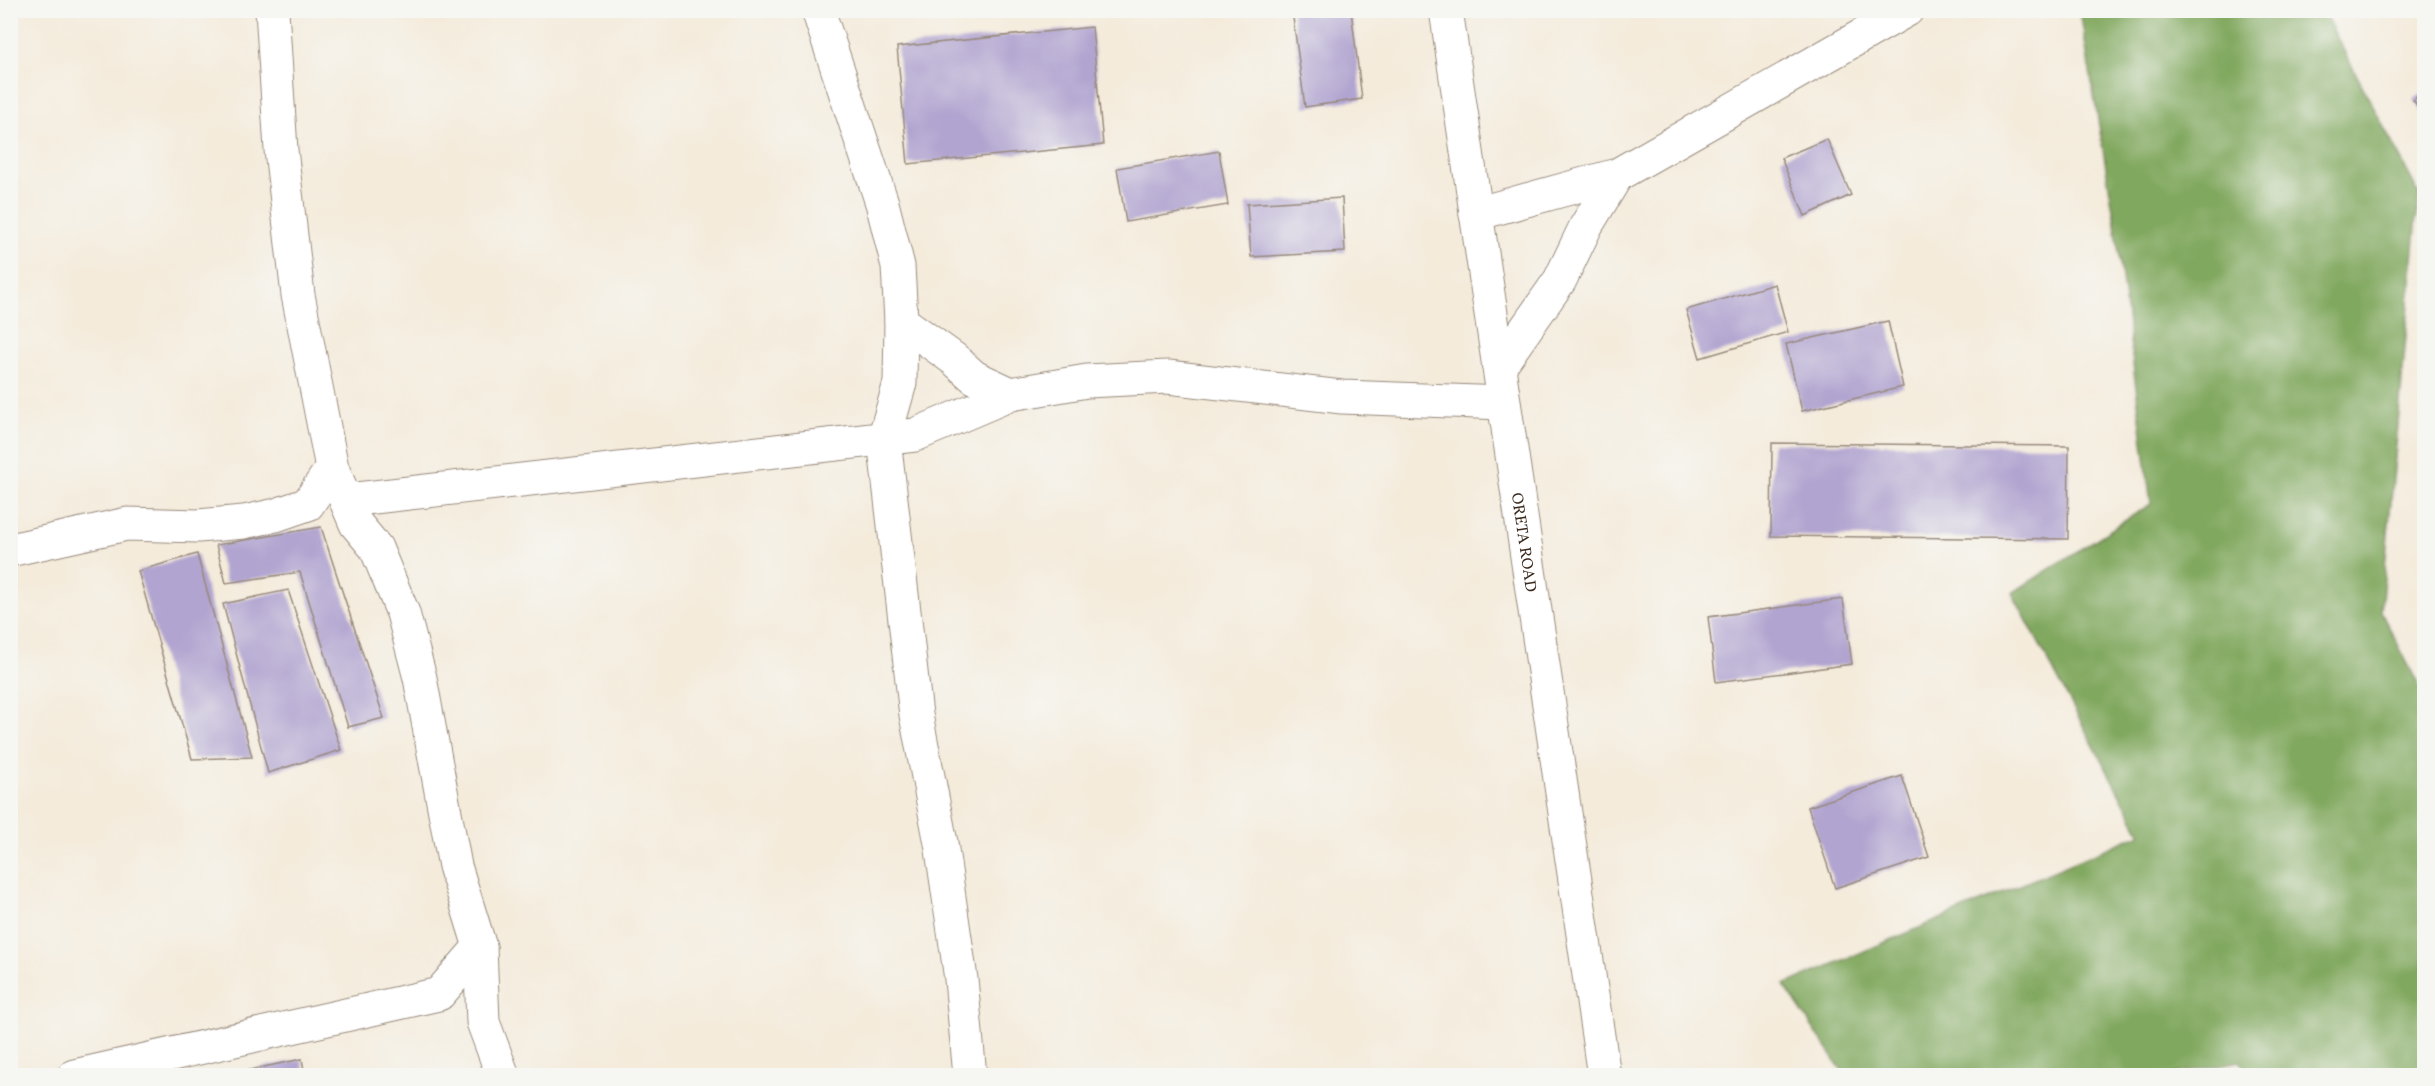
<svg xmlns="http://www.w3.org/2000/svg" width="2435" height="1086" font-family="Vollkorn,serif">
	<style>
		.forest { fill: #81a85e; stroke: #5e693e; stroke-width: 1.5 }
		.building { fill: #b1a4d0 }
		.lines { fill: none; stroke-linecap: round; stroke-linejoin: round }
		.minor-casing { stroke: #988a7c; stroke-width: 35 }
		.minor { stroke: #fff; stroke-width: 33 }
		.labels { text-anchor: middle; stroke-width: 6; stroke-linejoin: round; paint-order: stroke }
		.street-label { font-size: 16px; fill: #3b2a1e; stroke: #f6f6f2 }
	</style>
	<rect width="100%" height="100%" fill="#f6f6f2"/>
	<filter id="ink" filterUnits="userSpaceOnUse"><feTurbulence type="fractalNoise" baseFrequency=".0167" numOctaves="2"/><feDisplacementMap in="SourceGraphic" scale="12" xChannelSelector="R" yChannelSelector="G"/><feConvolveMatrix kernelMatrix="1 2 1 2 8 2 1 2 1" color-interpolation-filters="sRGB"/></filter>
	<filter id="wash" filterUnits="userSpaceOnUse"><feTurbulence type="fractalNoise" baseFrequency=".008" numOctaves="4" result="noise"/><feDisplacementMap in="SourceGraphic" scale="24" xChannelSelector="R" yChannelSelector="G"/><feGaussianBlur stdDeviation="1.35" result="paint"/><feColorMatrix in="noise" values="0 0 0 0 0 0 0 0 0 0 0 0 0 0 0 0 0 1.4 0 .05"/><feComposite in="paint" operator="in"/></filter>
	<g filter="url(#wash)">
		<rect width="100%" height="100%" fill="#f4ebdb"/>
		<path class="forest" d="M2080 11H2323L2419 194 2381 611 2424 696V1075H2251L2240 1061 2164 1076 1845 1075 1784 985 2141 834 2012 593 2151 504 2114 216Z"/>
		<g id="blocks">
			<g class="building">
				<path d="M1292 10H1351L1362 99 1305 107Z"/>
				<path d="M1092 27 1103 145 908 164 897 47Z"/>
				<path d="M2424 91V114L2413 100Z"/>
				<path d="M1827 139 1851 195 1805 216 1781 158Z"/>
				<path d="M1219 151 1228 205 1126 222 1117 168Z"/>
				<path d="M1342 198 1345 252 1251 257 1247 204Z"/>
				<path d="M1775 284 1788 332 1700 358 1686 310Z"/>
				<path d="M1888 321 1903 387 1802 411 1786 344Z"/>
				<path d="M1772 443 2069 446 2068 539 1771 536Z"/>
				<path d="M321 527 384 718 348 727 300 572 226 583 216 545Z"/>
				<path d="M197 554 252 757 192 759 138 571Z"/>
				<path d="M288 590 341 750 268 773 223 604Z"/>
				<path d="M1843 599 1852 664 1716 682 1708 617Z"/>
				<path d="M1902 776 1929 857 1835 888 1808 807Z"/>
				<path d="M302 1059 305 1076H246L245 1071Z"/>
			</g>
		</g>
	</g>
	<g filter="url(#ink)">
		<use href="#blocks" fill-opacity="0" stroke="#988a7c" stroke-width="1.5"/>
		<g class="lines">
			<defs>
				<g id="minor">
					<path d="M272 10 281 150 298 295 332 468 356 524 376 548 403 613 420 678 455 866 480 947 483 1022 503 1076"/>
					<path d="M818 10 882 203 898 266 901 321 900 383 884 439 916 715 941 843 961 979 970 1076"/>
					<path id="s1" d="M1446 10 1604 1076"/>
					<path d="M1476 214 1617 175 1907 10"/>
					<path d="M901 321 954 359 974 377 1011 394"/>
					<path d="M1499 367 1560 280 1586 226 1617 175"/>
					<path d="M348 500 915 435 1011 394 1087 381 1168 377 1342 397 1504 403"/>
					<path d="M10 550 127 524 198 526 244 522 276 515 308 504 332 468"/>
					<path d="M74 1076 439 994 480 947"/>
				</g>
			</defs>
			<use href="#minor" class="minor-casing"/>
			<use href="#minor" class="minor"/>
		</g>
	</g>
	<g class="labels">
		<g class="street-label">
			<text dy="6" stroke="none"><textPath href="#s1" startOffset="538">ORETA ROAD</textPath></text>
		</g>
	</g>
	<rect width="2435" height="1086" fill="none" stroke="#f6f6f2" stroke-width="36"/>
</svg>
